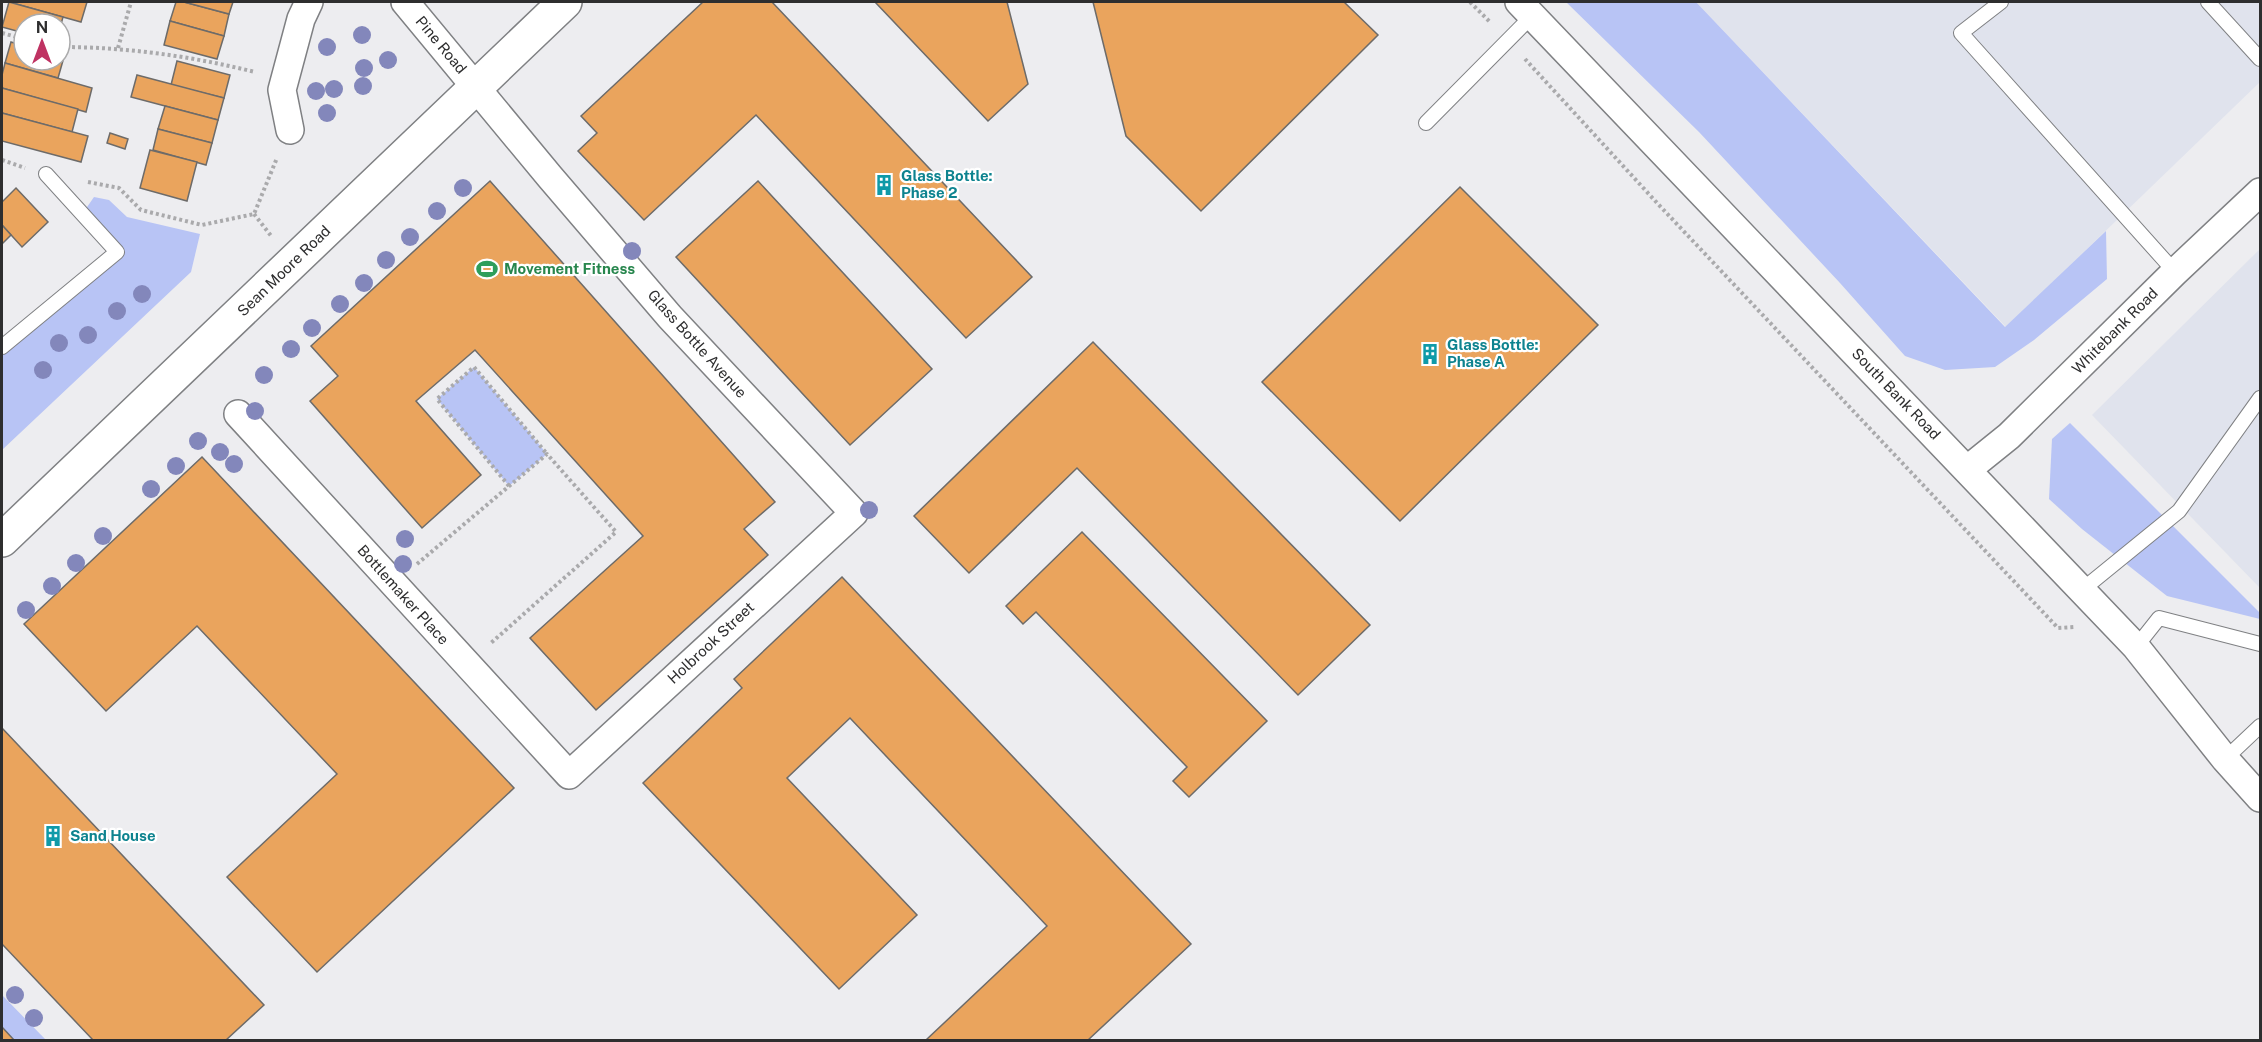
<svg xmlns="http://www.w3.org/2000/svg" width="2262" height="1042" font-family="'Public Sans',sans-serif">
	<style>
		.built { fill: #e0e3ed }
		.green { fill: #b8c4f5 }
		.building { fill: #eaa45d; stroke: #6d6b69; stroke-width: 1.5 }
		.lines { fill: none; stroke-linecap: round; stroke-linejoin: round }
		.lane-casing { stroke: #7f8083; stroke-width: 16 }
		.street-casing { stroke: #7f8083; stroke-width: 30 }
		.secondary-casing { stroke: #7f8083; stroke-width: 36 }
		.path { stroke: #aaaaac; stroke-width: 4; stroke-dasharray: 3 3; stroke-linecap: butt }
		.lane { stroke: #fff; stroke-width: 14 }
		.street { stroke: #fff; stroke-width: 27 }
		.secondary { stroke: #fff; stroke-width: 33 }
		.tree { fill: #8387bb }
		.labels { text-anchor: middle; stroke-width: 4.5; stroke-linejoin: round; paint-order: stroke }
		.street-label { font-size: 15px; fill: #2e2e2f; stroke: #fff }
		.culture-label { font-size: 15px; font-weight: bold; fill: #0d838f; stroke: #fff; text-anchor: start }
		.leisure-label { font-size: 15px; font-weight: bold; fill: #27864d; stroke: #fff; text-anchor: start }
	</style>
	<rect width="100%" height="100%" fill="#ededf0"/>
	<g class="built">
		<path d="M1696 2H2260V82L2006 327Z"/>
		<path d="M2260 249V588L2092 415Z"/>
	</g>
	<g class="green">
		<path d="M1566 2H1696L2005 327 2106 231 2107 279 2034 340 1995 367 1945 370 1905 356 1840 283 1699 132Z"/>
		<path d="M94 197 109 200 127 217 200 234 191 272 2 450V352L124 250 85 210Z"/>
		<path d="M474 367 547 454 509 486 437 399Z"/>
		<path d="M2070 423 2260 613V619L2167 596 2082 529 2049 499 2052 439Z"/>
		<path d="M2 995 46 1040H2Z"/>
	</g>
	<g class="building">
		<path d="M9 2H87L81 22Z"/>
		<path d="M9 2 63 17 60 28V24H24V33L2 27Z"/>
		<path d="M176 2H184L229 14 224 36 170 21Z"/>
		<path d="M184 2H233L229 14Z"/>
		<path d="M703 2H772L1032 277 966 338 756 115 644 220 578 151 597 133 581 116Z"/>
		<path d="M875 2H1007L1028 84 988 121Z"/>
		<path d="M1093 2H1344L1378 35 1201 211 1126 136Z"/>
		<path d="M170 21 224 36 217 59 164 45Z"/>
		<path d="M11 42 24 46V60H60V56L64 57 58 78 5 63Z"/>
		<path d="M177 61 230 75 224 98 171 85Z"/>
		<path d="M5 63 92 88 86 112 2 88V75Z"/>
		<path d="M137 75 224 98 218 120 131 97Z"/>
		<path d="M2 88 78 109 72 132 2 113Z"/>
		<path d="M165 106 218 120 212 143 158 129Z"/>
		<path d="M2 113 88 136 81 162 2 141Z"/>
		<path d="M158 129 212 143 206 165 153 150Z"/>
		<path d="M110 133 128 139 125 149 107 143Z"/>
		<path d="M150 150 197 162 187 201 140 188Z"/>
		<path d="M490 181 775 502 744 529 768 555 596 710 530 638 643 536 475 350 416 401 481 475 422 528 310 401 338 376 311 346Z"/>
		<path d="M758 181 932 369 850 445 676 257Z"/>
		<path d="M1460 187 1598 325 1400 521 1262 382Z"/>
		<path d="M16 188 48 222 22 247 2 225V202Z"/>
		<path d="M2 225 11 235 2 244Z"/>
		<path d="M1093 342 1370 625 1298 695 1077 468 969 573 914 516Z"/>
		<path d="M202 457 514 788 317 972 227 877 337 774 197 626 106 711 24 624Z"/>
		<path d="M1082 532 1267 721 1189 797 1173 781 1187 767 1036 612 1023 624 1006 606Z"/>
		<path d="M842 577 1191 944 1088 1040H926L1047 926 850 718 787 778 917 915 839 989 643 783 742 688 734 679Z"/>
		<path d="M2 728 264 1005 226 1040H93L2 944Z"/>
		<path d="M2 1027 14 1040H2Z"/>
	</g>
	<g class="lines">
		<defs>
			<g id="lane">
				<path d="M2001 2 1961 33 2175 272"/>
				<path d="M2208 2 2260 59"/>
				<path d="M1426 123 1533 15"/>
				<path d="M2 347 117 252 46 174"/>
				<path d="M2082 590 2179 511 2260 398"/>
				<path d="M2136 647 2159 618 2260 644"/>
				<path d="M2225 759 2260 726"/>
			</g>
			<g id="street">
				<path d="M1519 2 2136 647 2225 759 2260 798"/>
				<path d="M290 130 282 90 301 19 309 2"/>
				<path d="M238 414 569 775 854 513 670 317 550 177 405 2"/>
				<path d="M1968 469 2009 436 2175 272 2260 192"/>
			</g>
			<path id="secondary" d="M2 540 565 2"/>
		</defs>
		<use href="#lane" class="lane-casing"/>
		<use href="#street" class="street-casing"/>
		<use href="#secondary" class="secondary-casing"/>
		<g class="path">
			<path d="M1470 2 1491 23"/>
			<path d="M2 33 24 39"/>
			<path d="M60 47C127 47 190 56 255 72"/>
			<path d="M118 48 131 2"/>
			<path d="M1525 59 1658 204 2058 628 2075 627"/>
			<path d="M2 160 25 168"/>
			<path d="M88 182 119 188 141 210 202 225 254 214 277 158"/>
			<path d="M254 214 272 237"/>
			<path d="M509 486 437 399 474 367 547 454"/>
			<path d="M417 564 547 454 616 532 491 643"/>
		</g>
		<use href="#lane" class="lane"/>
		<use href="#street" class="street"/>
		<use href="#secondary" class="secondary"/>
	</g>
	<g class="tree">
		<circle cx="362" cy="35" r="9"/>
		<circle cx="327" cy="47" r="9"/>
		<circle cx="388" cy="60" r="9"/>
		<circle cx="364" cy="68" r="9"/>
		<circle cx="363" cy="86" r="9"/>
		<circle cx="334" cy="89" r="9"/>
		<circle cx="316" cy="91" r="9"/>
		<circle cx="327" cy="113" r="9"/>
		<circle cx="463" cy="188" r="9"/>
		<circle cx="437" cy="211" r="9"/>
		<circle cx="410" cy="237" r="9"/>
		<circle cx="632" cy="251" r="9"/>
		<circle cx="386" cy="260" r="9"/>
		<circle cx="364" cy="283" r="9"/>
		<circle cx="142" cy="294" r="9"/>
		<circle cx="340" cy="304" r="9"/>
		<circle cx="117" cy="311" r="9"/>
		<circle cx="312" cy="328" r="9"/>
		<circle cx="88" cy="335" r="9"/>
		<circle cx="59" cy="343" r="9"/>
		<circle cx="291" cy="349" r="9"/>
		<circle cx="43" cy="370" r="9"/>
		<circle cx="264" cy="375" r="9"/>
		<circle cx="255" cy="411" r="9"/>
		<circle cx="198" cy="441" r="9"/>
		<circle cx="220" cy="452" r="9"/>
		<circle cx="234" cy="464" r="9"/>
		<circle cx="176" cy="466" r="9"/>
		<circle cx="151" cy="489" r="9"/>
		<circle cx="869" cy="510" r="9"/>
		<circle cx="103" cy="536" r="9"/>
		<circle cx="405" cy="539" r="9"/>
		<circle cx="76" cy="563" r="9"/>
		<circle cx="403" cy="564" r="9"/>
		<circle cx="52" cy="586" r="9"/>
		<circle cx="26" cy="610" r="9"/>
		<circle cx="15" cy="995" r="9"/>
		<circle cx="34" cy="1018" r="9"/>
	</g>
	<defs>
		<symbol id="building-bare" viewBox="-9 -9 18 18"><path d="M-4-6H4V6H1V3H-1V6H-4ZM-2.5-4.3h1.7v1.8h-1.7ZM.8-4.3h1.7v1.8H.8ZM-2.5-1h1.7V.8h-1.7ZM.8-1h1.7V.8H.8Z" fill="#0f9aa8" stroke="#fff" stroke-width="2.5" paint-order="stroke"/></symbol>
		<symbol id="stadium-bare" viewBox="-9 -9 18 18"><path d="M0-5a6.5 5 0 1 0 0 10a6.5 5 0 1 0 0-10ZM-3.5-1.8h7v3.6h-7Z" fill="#2e9e5b" stroke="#fff" stroke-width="2.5" paint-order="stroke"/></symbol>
	</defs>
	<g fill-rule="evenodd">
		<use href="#building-bare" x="869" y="170" width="30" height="30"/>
		<use href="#stadium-bare" x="472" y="254" width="30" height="30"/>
		<use href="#building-bare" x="1415" y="339" width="30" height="30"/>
		<use href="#building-bare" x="38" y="821" width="30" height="30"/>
	</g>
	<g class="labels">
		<g class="street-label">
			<text transform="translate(441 45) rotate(50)" y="5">Pine Road</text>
			<text transform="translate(284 271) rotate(-44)" y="5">Sean Moore Road</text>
			<text transform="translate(2115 331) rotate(-45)" y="5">Whitebank Road</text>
			<text transform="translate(697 344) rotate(48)" y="5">Glass Bottle Avenue</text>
			<text transform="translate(1896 394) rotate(46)" y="5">South Bank Road</text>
			<text transform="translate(403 595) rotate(48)" y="5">Bottlemaker Place</text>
			<text transform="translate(711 643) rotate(-43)" y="5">Holbrook Street</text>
		</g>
		<g class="culture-label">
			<text x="901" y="181">Glass Bottle:<tspan x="901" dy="17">Phase 2</tspan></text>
			<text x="1447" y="350">Glass Bottle:<tspan x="1447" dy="17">Phase A</tspan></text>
			<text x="70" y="841">Sand House</text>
		</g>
		<g class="leisure-label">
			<text x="504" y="274">Movement Fitness</text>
		</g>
	</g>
	<rect width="2262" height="1042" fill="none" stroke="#2e2e2f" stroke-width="6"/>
	<g transform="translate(42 42)"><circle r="28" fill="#ffffff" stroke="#ababac" stroke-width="1.5"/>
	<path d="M0-4.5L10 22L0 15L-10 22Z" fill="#bf3262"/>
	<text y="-9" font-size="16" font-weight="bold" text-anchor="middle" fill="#2e2e2f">N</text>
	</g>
</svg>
